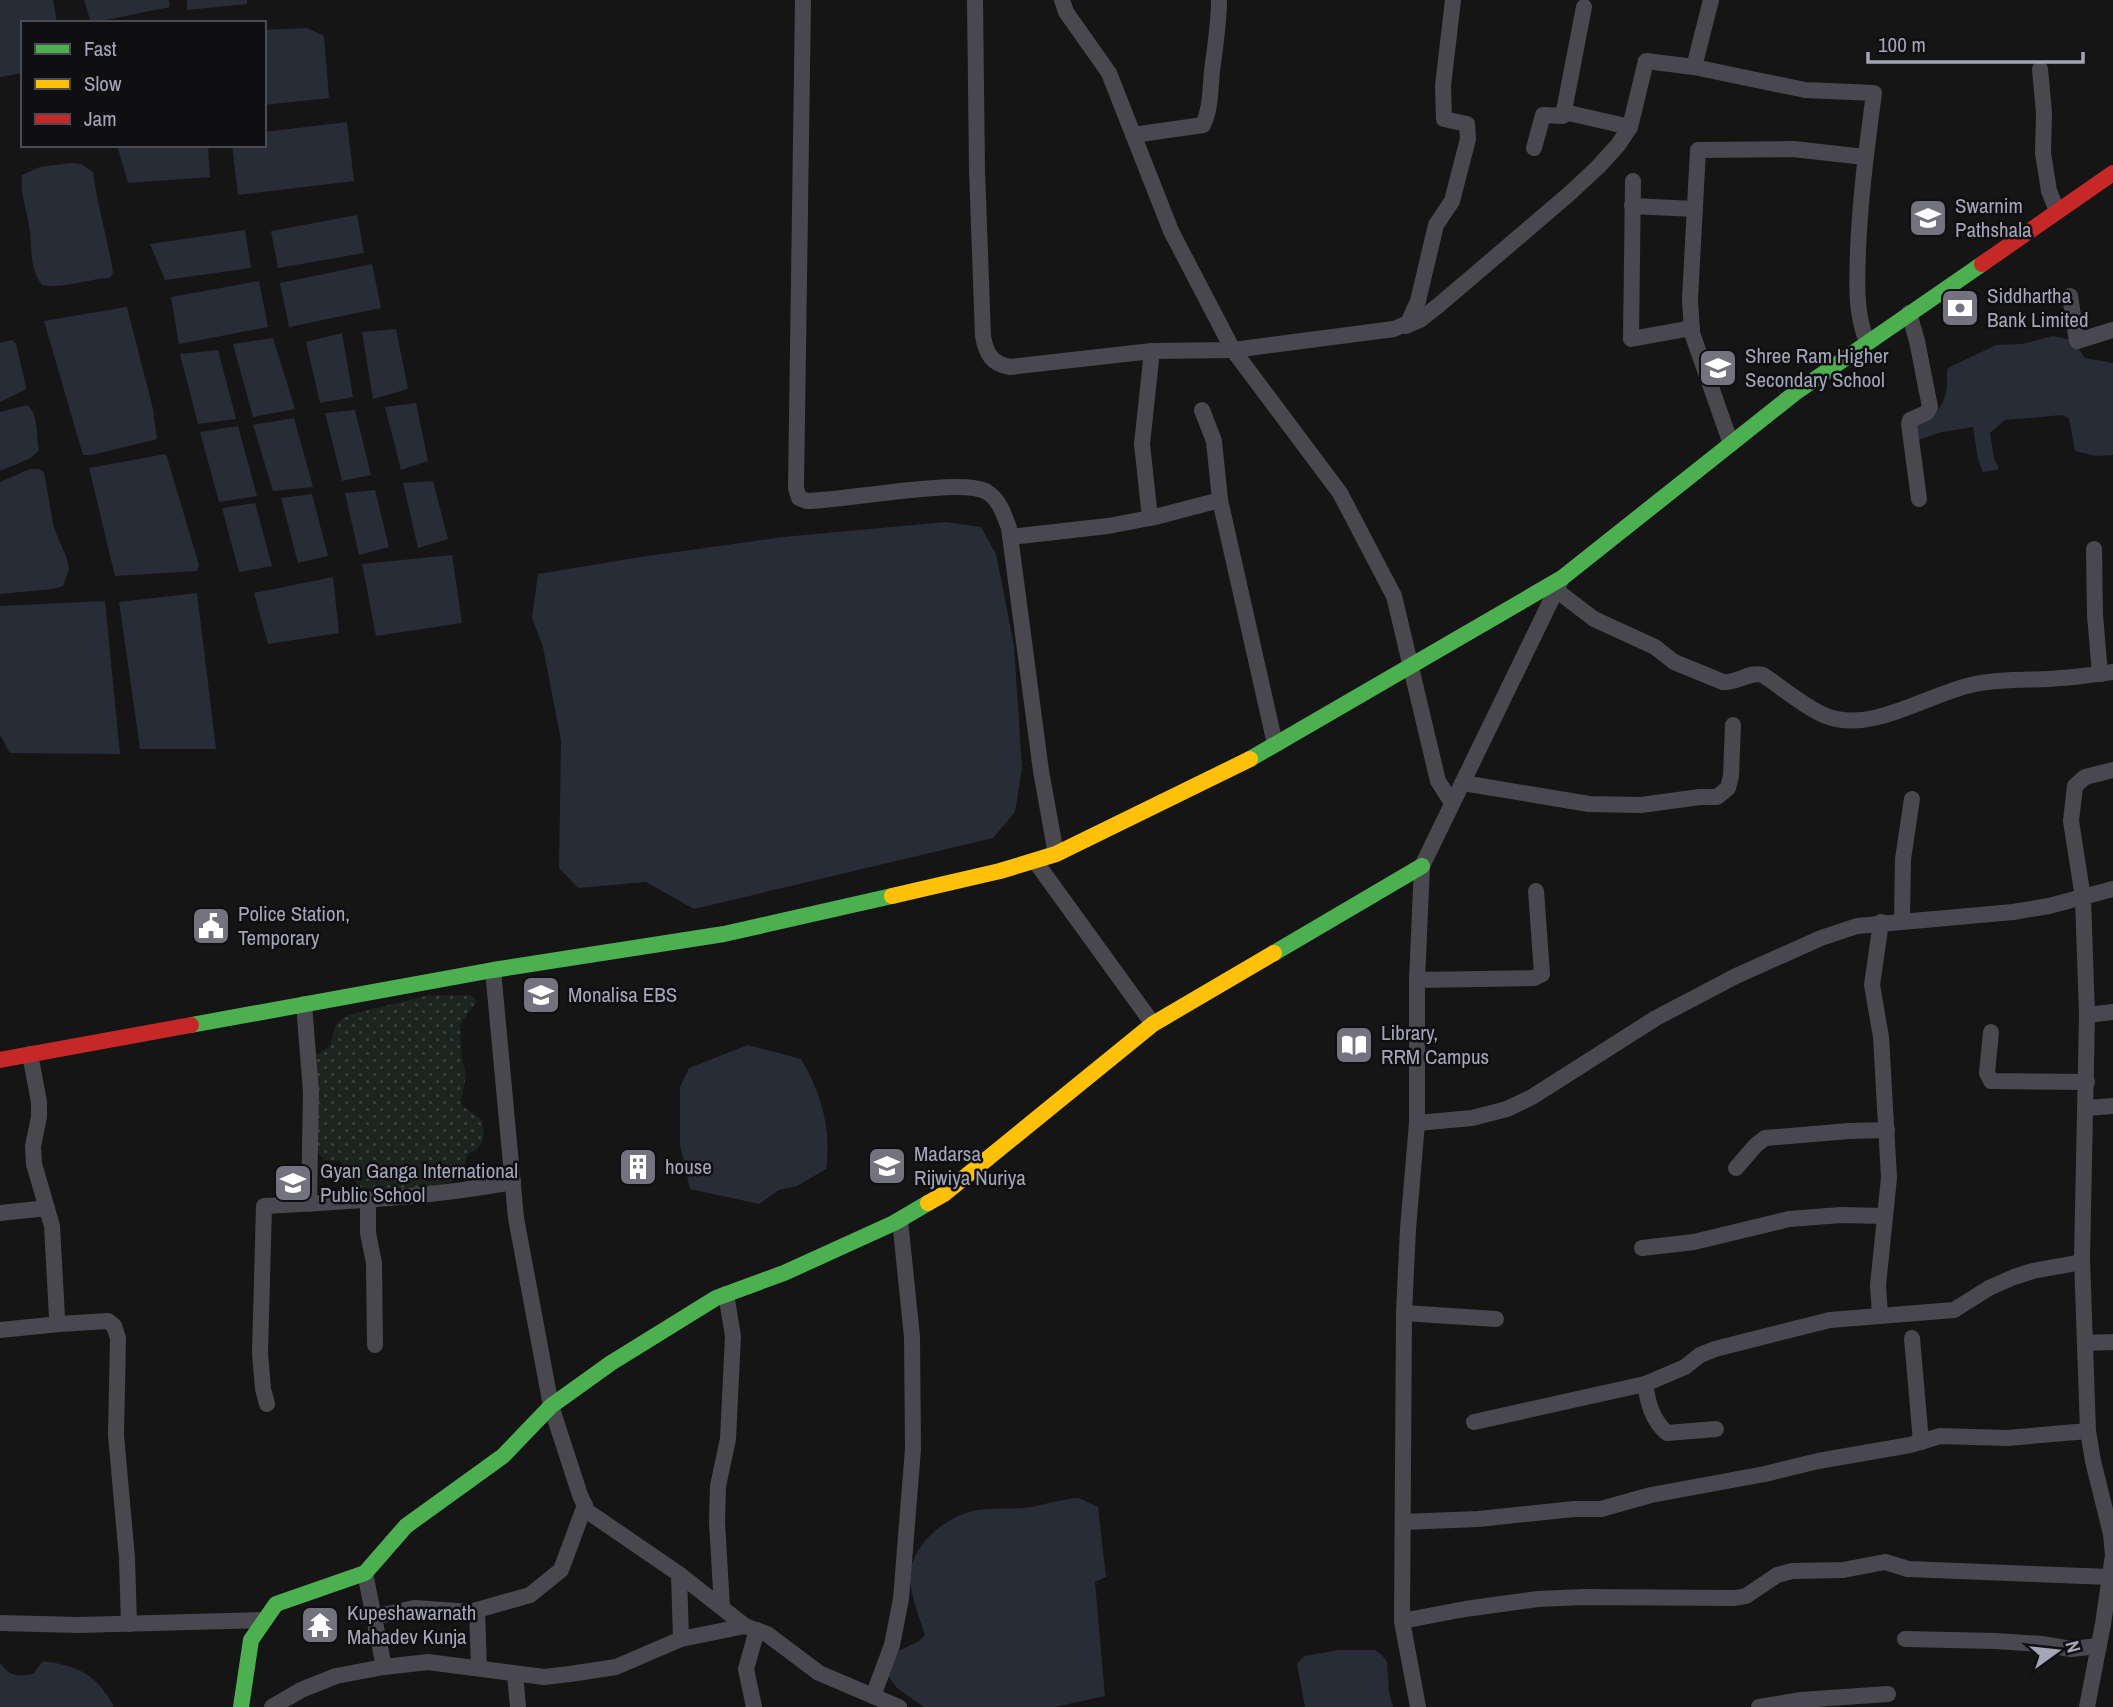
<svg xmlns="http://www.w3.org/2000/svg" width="2113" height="1707" font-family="'Archivo Narrow',sans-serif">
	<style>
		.park { fill: url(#park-dots) }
		.water { fill: #272c37 }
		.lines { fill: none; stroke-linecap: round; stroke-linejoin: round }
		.street { stroke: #49484e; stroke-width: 16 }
		.fast { stroke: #4caf50; stroke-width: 16 }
		.slow { stroke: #ffc107; stroke-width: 16 }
		.jam { stroke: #c62828; stroke-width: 16 }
		.labels { text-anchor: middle; stroke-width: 5; stroke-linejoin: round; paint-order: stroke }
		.poi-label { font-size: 21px; fill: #a4a5b7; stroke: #0f0f11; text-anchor: start }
	</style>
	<defs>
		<pattern id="park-dots" width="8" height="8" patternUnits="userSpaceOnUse" patternTransform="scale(1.75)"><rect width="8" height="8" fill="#1c241f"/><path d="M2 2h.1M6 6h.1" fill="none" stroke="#3a413d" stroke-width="1.8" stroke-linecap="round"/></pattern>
	</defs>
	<rect width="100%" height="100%" fill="#151515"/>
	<path class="park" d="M442 995H471L477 1001 460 1025 461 1052 466 1076 461 1102 464 1107 482 1120C485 1139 485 1145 467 1155L462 1174C440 1194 386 1194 359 1187L340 1161 324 1160 318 1153 314 1056 330 1046 336 1024 348 1015 425 996Z"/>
	<g class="water">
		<path d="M0 0H53L57 23H23V73L0 77Z"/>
		<path d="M84 0H169L170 7 91 23Z"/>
		<path d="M187 0H247V4L187 10Z"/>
		<path d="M307 28 324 36 329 98 264 105V30Z"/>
		<path d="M347 122 354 181 238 195 232 145H264V132Z"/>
		<path d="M117 145H208L210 177 128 183Z"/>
		<path d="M70 163 81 164 93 172C97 206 108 239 113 273L110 278C86 279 64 289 42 285 28 266 33 247 29 225 26 207 20 193 22 175L40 167Z"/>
		<path d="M357 215 364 253 278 268 271 231Z"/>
		<path d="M245 230 251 268 165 280 150 244Z"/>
		<path d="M372 264 381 308 289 327 280 283Z"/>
		<path d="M259 281 268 327 179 344 171 297Z"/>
		<path d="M127 307 153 409 157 439 92 455H83L44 321Z"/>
		<path d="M396 329 408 389 373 399 362 332Z"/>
		<path d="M342 333 353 397 320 403 306 342Z"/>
		<path d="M2053 336 2072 340 2085 358 2113 363V455L2096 456 2075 451 2069 418 2062 415 2005 420 1990 433 1994 458 1999 469 1983 472 1978 459 1973 427 1942 432 1915 441V421L1928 420C1939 410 1946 401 1947 385 1947 379 1946 375 1948 368L1996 345 2022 344Z"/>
		<path d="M273 338 295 409 253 417 233 344Z"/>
		<path d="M12 340 16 344 26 387 25 390 0 402V343Z"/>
		<path d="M218 350 236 419 198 424 180 354Z"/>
		<path d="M416 403 428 461 401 470 385 407Z"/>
		<path d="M27 405C39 414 36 436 39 450L31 458 0 471V412Z"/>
		<path d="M355 410 371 475 342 481 325 413Z"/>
		<path d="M294 418 313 487 273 491 253 425Z"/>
		<path d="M238 426 257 496 219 502 200 432Z"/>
		<path d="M166 454 199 565 197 571 115 576 89 468Z"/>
		<path d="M30 469H38L44 472 54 528 67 559 69 569 63 586 53 589 0 594V482Z"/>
		<path d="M433 481 448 539 418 548 403 483Z"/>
		<path d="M375 490 389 547 359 555 345 493Z"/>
		<path d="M312 494 328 556 298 563 281 498Z"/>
		<path d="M255 503 272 566 239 572 222 508Z"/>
		<path d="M946 522 981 527 996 554 1014 646 1022 768 1015 812 993 838 694 909 646 882 578 888 559 868 561 741 543 647 532 618 538 574 640 557 783 537Z"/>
		<path d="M452 555 462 623 376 636 362 564Z"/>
		<path d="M333 577 339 633 268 644 254 593Z"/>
		<path d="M197 593 216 749H140L119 602Z"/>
		<path d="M105 601 120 754 10 753 0 735V606Z"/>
		<path d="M748 1045 801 1059C821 1092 832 1130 826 1169L797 1186 779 1190 759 1204 690 1189 680 1145V1087L689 1068Z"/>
		<path d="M1079 1498 1098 1507 1106 1577 1095 1582 1105 1696 1055 1707H924L897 1688 886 1673 890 1655 919 1641 925 1635C920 1619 908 1589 910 1573 915 1541 947 1516 977 1510 995 1507 1014 1510 1031 1507 1047 1504 1062 1499 1079 1498Z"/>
		<path d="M1339 1650H1375L1382 1655 1387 1662 1389 1692 1393 1707H1305L1297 1664 1304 1656Z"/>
		<path d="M43 1661C78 1666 97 1674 114 1707H0V1663C9 1676 18 1677 33 1674Z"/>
	</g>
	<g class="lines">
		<g class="street">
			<path d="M803 0 796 488 799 498 807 501C844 501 961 477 987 492 1000 500 1004 515 1009 528L1041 771 1056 854"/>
			<path d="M975 0 977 170 983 336C986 354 992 364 1010 367L1152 351 1233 350 1394 329 1408 323 1418 301 1436 225 1452 201 1468 139 1467 124 1444 119 1443 86 1453 0"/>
			<path d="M1062 0 1066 12 1109 73 1171 231 1233 350 1340 493 1394 596 1438 781 1452 803"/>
			<path d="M1694 67 1711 0"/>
			<path d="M2040 69 2044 113 2043 153 2049 191 2057 211"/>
			<path d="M1564 112 1630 127"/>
			<path d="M1133 135 1203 125C1211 108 1210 90 1212 71 1215 47 1219 24 1219 0"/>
			<path d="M1534 148 1543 115 1563 116 1584 7"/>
			<path d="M1633 181 1631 339 1692 328"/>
			<path d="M1632 206 1695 209"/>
			<path d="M2070 296 2077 341 2113 330"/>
			<path d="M1909 313 1917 341 1930 407 1926 413 1910 420 1909 424 1919 499"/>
			<path d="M1406 326 1420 320 1439 305 1569 194 1598 167 1618 145 1630 127 1646 61 1694 67 1805 90 1874 93C1867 146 1860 198 1858 251 1857 283 1855 312 1867 342"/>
			<path d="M1202 410 1214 441 1220 500 1275 744"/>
			<path d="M1731 444 1692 333 1690 299 1698 150 1793 149 1865 157"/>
			<path d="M1150 518 1142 444 1152 351"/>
			<path d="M1010 537 1108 526 1155 517 1220 500"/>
			<path d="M2094 549 2095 615 2100 674"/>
			<path d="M1556 590 1594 619 1655 647 1674 662 1723 682C1739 683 1749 671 1763 675 1783 688 1804 707 1826 716 1873 734 1929 693 1975 684 1999 679 2024 680 2049 679 2070 678 2092 675 2113 672"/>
			<path d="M1463 783 1589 804 1641 805 1700 797H1717L1728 788 1731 776 1733 725"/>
			<path d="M1035 861 1153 1024"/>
			<path d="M1902 920 1903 859 1912 799"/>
			<path d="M493 970 516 1218 551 1406 580 1495 587 1511 679 1574 745 1626 767 1634 819 1673 899 1707"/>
			<path d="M1417 980 1534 978 1542 974 1536 891"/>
			<path d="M304 1004 311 1092 309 1204"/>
			<path d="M2087 1015 2113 1012"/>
			<path d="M1991 1032 1987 1073 1991 1081 2087 1082"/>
			<path d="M30 1054 39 1102V1117L33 1146 34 1164 52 1226 57 1317 59 1324 108 1321 114 1326 118 1338 116 1435 127 1558 129 1624"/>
			<path d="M2086 1108 2113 1106"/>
			<path d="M1417 1123 1472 1118 1507 1109 1532 1097 1656 1018 1736 976 1821 938 1857 926 2013 912 2049 906 2113 889"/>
			<path d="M1736 1168 1756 1145 1765 1138 1849 1131 1887 1130"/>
			<path d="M368 1200V1233L374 1263 375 1345"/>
			<path d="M0 1213 47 1208"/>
			<path d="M1642 1248 1694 1242 1789 1219 1841 1215 1885 1216"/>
			<path d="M1404 1313 1496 1319"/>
			<path d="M1880 1315 1878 1285 1889 1178 1881 1037 1872 985 1881 922"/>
			<path d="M0 1330 59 1324"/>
			<path d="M1912 1338 1921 1442"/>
			<path d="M2085 1343 2113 1342"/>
			<path d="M1645 1384C1648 1403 1652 1420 1667 1433L1716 1429"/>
			<path d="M267 1404 263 1389 260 1353 264 1206C348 1202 430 1197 513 1182"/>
			<path d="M1474 1422 1645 1384 1685 1367 1700 1355 1715 1349 1830 1320 1954 1310 1989 1288 2014 1277 2033 1271 2082 1262"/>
			<path d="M1404 1522 1478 1519 1574 1509H1601L1651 1495 1765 1474 1818 1461 1910 1445 1940 1436 2007 1438 2088 1431"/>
			<path d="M365 1573 384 1667"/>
			<path d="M679 1574 681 1639"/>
			<path d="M722 1607 717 1522 718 1486 728 1439 733 1336 726 1294"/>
			<path d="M374 1617 414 1608 472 1612 477 1610"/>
			<path d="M1402 1621 1465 1609 1538 1599 1583 1597 1735 1598 1746 1596 1777 1575 1792 1571 1843 1570 1885 1562 1908 1569 2111 1577"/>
			<path d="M0 1623 79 1625 265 1620"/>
			<path d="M1905 1639 1995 1641 2042 1644 2071 1649 2099 1646"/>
			<path d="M479 1668 477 1610 530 1595 561 1570 585 1505"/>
			<path d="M515 1674 518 1707"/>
			<path d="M873 1696 892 1645 901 1599 913 1449 912 1337 900 1220"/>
			<path d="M272 1707 301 1690 336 1676 384 1667 428 1662 544 1677 570 1674 616 1667 681 1639 745 1626"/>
			<path d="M754 1707 746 1669 757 1630"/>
			<path d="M1418 1707 1402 1621 1404 1313 1408 1229 1417 1123V980L1422 866 1562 578"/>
			<path d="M1759 1707 1801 1700 1888 1694"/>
			<path d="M2087 1707 2103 1624 2113 1555 2111 1534 2093 1461 2088 1431 2082 1259 2087 1015 2083 898 2071 821 2075 786 2085 777 2113 770"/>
		</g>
		<g class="fast">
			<path d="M1250 759 1562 578 1795 393 1982 264"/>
			<path d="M1274 953 1422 866"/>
			<path d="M191 1025 493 970 724 934 892 896"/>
			<path d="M241 1707 251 1640 276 1604 365 1573 406 1526 503 1456 551 1406 611 1363 716 1298 784 1273 894 1223 928 1203"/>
		</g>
		<g class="slow">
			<path d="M892 896 1000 871 1056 854 1250 759"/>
			<path d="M928 1203 944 1194 1153 1024 1274 953"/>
		</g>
		<g class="jam">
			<path d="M1982 264 2113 173"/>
			<path d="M0 1060 191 1025"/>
		</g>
	</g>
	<defs>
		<symbol id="school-square" viewBox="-11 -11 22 22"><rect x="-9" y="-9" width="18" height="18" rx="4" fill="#72737e" stroke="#0f0f11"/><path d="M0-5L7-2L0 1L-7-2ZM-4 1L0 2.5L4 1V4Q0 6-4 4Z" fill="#fff"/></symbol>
		<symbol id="bank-square" viewBox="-11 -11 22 22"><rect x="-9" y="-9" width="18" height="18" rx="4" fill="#72737e" stroke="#0f0f11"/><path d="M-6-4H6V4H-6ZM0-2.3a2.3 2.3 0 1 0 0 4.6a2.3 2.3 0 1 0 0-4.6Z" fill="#fff"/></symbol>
		<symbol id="civic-square" viewBox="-11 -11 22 22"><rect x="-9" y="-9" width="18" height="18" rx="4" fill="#72737e" stroke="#0f0f11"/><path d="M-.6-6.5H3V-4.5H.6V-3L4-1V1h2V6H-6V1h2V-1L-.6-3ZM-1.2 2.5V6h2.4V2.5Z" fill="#fff"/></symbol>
		<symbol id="library-square" viewBox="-11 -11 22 22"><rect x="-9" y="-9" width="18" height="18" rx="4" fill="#72737e" stroke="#0f0f11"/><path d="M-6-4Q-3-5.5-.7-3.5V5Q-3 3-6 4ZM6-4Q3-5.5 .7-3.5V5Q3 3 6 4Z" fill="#fff"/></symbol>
		<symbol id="building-square" viewBox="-11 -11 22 22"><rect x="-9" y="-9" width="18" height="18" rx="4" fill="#72737e" stroke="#0f0f11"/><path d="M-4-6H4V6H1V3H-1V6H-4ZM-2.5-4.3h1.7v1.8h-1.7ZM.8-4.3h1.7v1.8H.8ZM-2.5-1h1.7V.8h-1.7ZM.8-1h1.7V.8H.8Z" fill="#fff"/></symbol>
		<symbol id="temple-square" viewBox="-11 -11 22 22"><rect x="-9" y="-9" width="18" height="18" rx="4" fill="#72737e" stroke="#0f0f11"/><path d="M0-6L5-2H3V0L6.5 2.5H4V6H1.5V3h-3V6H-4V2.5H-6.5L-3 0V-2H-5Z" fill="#fff"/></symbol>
	</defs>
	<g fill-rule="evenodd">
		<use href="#school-square" x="1906" y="196" width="44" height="44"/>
		<use href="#bank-square" x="1938" y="286" width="44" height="44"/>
		<use href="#school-square" x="1696" y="346" width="44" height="44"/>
		<use href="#civic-square" x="189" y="904" width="44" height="44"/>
		<use href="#school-square" x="519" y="973" width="44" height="44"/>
		<use href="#library-square" x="1332" y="1023" width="44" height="44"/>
		<use href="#school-square" x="865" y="1144" width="44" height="44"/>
		<use href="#building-square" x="616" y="1145" width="44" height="44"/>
		<use href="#school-square" x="271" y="1161" width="44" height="44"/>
		<use href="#temple-square" x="298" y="1603" width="44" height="44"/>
	</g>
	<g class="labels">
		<g class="poi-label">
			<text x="1955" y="213">Swarnim<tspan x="1955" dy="24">Pathshala</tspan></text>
			<text x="1987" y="303">Siddhartha<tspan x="1987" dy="24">Bank Limited</tspan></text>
			<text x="1745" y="363">Shree Ram Higher<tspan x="1745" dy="24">Secondary School</tspan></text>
			<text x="238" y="921">Police Station,<tspan x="238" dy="24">Temporary</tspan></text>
			<text x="568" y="1002">Monalisa EBS</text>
			<text x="1381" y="1040">Library,<tspan x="1381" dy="24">RRM Campus</tspan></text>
			<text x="914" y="1161">Madarsa<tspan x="914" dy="24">Rijwiya Nuriya</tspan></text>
			<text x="665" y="1174">house</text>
			<text x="320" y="1178">Gyan Ganga International<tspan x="320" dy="24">Public School</tspan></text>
			<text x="347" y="1620">Kupeshawarnath<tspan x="347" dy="24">Mahadev Kunja</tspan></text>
		</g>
	</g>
	<rect x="21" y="21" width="245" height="126" fill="#0f0f11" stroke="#4b4b53" stroke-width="2"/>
	<rect x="35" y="44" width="35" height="10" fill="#4caf50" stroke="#4b4b53" stroke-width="2"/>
	<text x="84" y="56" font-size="21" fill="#a4a5b7">Fast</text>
	<rect x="35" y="79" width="35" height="10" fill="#ffc107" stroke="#4b4b53" stroke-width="2"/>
	<text x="84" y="91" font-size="21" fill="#a4a5b7">Slow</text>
	<rect x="35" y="114" width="35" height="10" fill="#c62828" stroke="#4b4b53" stroke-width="2"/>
	<text x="84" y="126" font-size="21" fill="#a4a5b7">Jam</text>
	<g transform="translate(2057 1651) rotate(75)" stroke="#0f0f11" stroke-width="5" paint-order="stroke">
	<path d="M0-5L12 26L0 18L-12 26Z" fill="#a4a5b7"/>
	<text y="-10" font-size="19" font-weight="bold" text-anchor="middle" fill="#a4a5b7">N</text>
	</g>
	<path d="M1868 52v10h215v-10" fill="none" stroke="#a4a5b7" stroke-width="3.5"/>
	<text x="1878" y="52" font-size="21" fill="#a4a5b7" stroke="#0f0f11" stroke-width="5" paint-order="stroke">100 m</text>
</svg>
